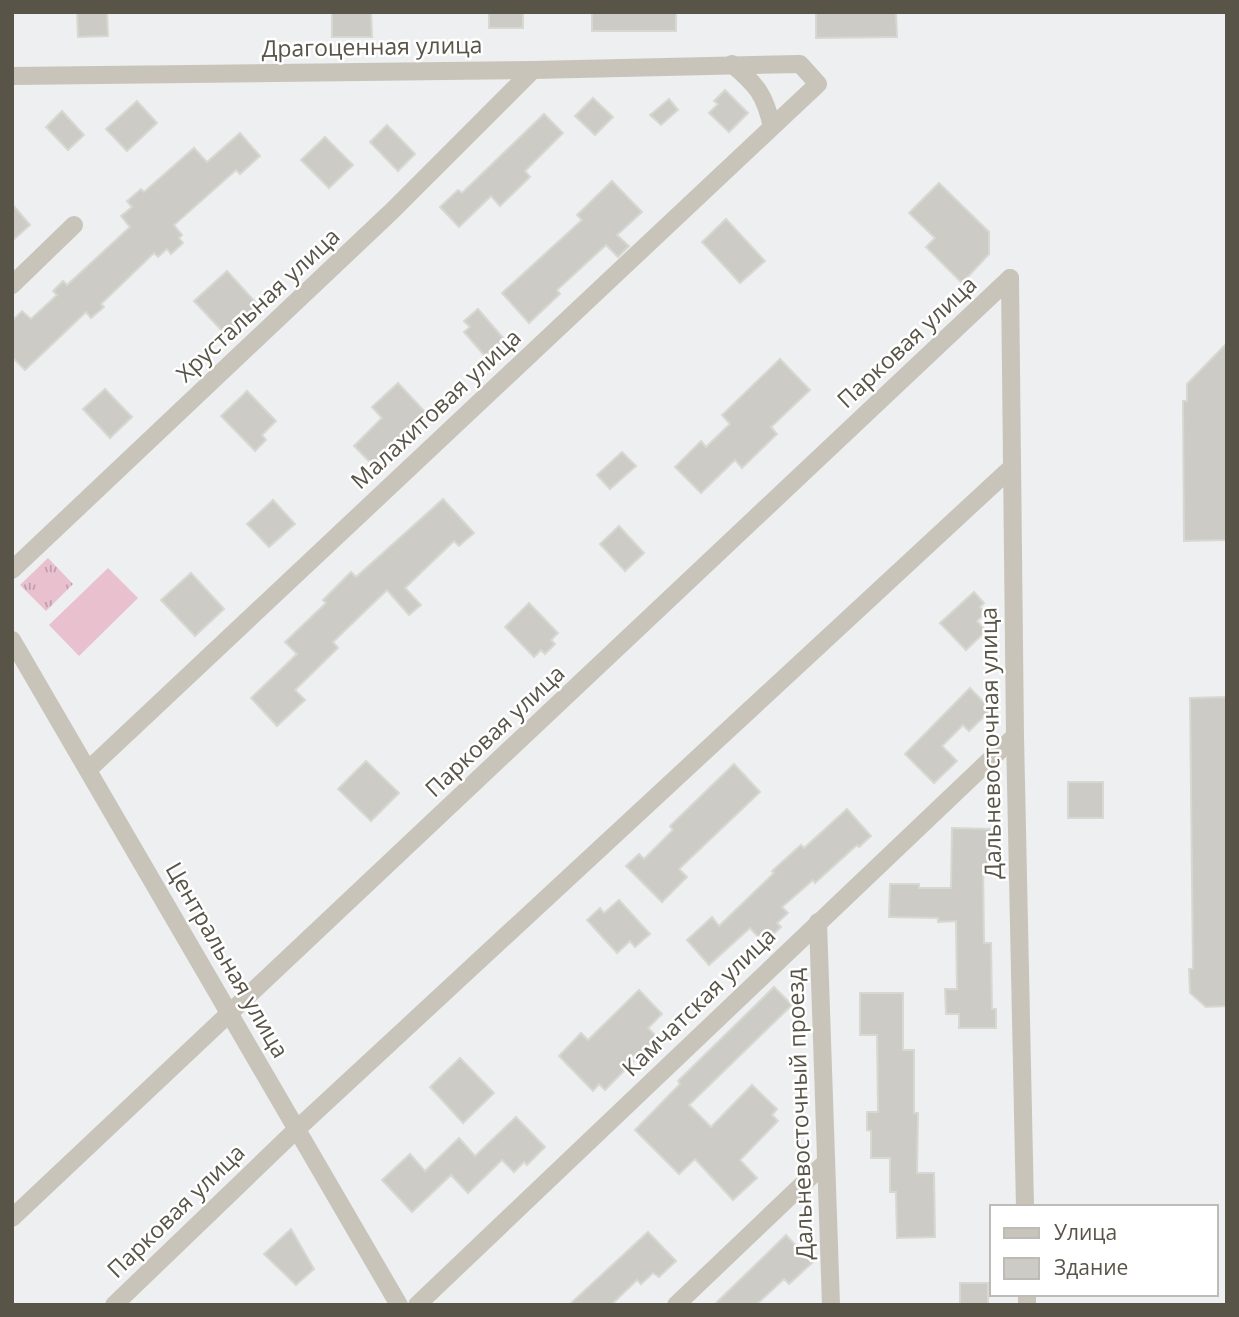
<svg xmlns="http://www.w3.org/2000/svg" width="1239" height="1317" font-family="'Open Sans',sans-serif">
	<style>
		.grass { fill: #e9c0ce }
		.park { fill: url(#park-tufts) }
		.building { fill: #cccbc5; stroke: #d8d8d2; stroke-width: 2 }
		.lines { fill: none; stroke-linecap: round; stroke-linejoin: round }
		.minor { stroke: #c8c4ba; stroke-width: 18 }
		.labels { text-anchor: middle; stroke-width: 5; stroke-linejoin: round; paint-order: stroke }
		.street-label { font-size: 23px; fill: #585448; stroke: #fff }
	</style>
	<defs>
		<pattern id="park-tufts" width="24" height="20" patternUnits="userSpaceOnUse" patternTransform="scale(1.75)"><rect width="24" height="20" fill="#e9c0ce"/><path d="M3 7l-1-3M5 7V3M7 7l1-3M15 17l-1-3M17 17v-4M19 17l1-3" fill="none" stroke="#c09fa9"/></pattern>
	</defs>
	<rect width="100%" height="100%" fill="#edeff0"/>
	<path class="grass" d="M108 568 138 598 79 656 49 625Z"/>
	<path class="park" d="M48 558 73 584 46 611 20 585Z"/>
	<g class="building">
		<path d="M77 12H107L108 36 78 37Z"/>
		<path d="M332 12H371L372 37H332Z"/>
		<rect x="489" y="12" width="34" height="16"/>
		<rect x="592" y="12" width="84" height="19"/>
		<path d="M816 12H896L897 37 816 38Z"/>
		<path d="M725 90 748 113 729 132 709 113 718 104 714 101Z"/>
		<path d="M593 98 613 117 595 135 575 116Z"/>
		<path d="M669 99 678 110 661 125 650 115Z"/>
		<path d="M137 101 157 123 127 151 106 129Z"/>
		<path d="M62 111 84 135 68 150 46 127Z"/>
		<path d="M544 114 563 133 525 171 530 177 500 206 491 196 459 227 440 207 458 190 462 193Z"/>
		<path d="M387 125 415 154 398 171 370 142Z"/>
		<path d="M240 133 260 156 240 174 236 170 174 225 182 235 179 238 183 243 171 254 167 249 158 257 154 253 101 304 104 307 91 318 86 312 25 370 12 357V321L22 311 31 319 57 295 53 291 63 281 67 285 130 227 121 216 132 207 127 201 141 189 144 192 194 148 207 162Z"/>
		<path d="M325 137 353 165 329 188 301 160Z"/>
		<path d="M612 181 642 212 617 235 629 246 618 257 606 245 557 290 560 294 529 323 502 293 582 220 577 215Z"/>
		<path d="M939 183 989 232V254L962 283 926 247 935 238 909 213Z"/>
		<path d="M12 204 30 225 12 241Z"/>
		<path d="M726 219 765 261 740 283 702 242Z"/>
		<path d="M227 271 258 305 226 335 194 301Z"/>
		<path d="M478 309 504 339 485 356 464 332 470 327 464 321Z"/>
		<path d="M1227 343V540L1184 541 1183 401H1187V384Z"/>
		<path d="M780 359 810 390 771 427 777 434 742 468 735 460 701 493 675 467 701 441 706 447 730 424 722 415Z"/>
		<path d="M398 383 426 413 389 447 394 452 377 469 354 446 382 418 372 407Z"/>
		<path d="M105 389 132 417 110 438 83 409Z"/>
		<path d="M247 391 276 421 262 435 266 440 255 451 221 416Z"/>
		<path d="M622 452 636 466 610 489 597 475Z"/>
		<path d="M443 499 474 533 459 546 454 541 405 588 421 605 409 615 387 590 333 642 338 648 295 690 305 700 277 726 251 698 297 654 285 642 326 603 323 600 351 572 356 577Z"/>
		<path d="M273 500 295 524 269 547 247 524Z"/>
		<path d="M619 526 644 553 625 571 600 544Z"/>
		<path d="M191 573 224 609 195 636 161 600Z"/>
		<path d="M974 592 984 603 980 607 985 613 977 621 986 631 966 650 940 623Z"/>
		<path d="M529 603 558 633 551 640 555 644 545 654 541 650 534 657 505 627Z"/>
		<path d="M970 688 991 710 969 731 963 725 942 746 957 761 934 783 905 754Z"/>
		<path d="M1226 697 1227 1006 1206 1007 1190 993 1189 969H1193L1190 698Z"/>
		<path d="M366 761 399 793 371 821 338 789Z"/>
		<path d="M734 764 760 792 679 869 687 877 662 902 626 866 639 854 644 859 673 830 670 826Z"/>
		<rect x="1068" y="782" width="35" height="36"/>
		<path d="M847 809 871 836 859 847 857 845 815 883 813 880 782 907 788 913 777 923 781 927 764 943 750 928 709 965 687 940 712 917 719 926 774 873 772 871 801 845 804 848Z"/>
		<path d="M952 828 990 829 989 867H983L984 943H991L992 1009H996V1028H959V1014H946L945 989H957L956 921 938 922V918L889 917 890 884H919V888H951Z"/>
		<path d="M619 900 650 934 635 947 630 941 617 953 587 920 600 908 604 913Z"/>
		<path d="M774 987 792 1005 689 1105 711 1127 752 1085 777 1109 772 1115 778 1121 740 1160 757 1178 733 1200 695 1159 679 1174 635 1130 680 1084 678 1081Z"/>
		<path d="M639 990 662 1014 648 1028 657 1037 605 1090 599 1084 593 1091 559 1056 581 1033 588 1040Z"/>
		<path d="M860 993H903V1050H914V1113H918L917 1173H934L935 1237 897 1238 896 1192H890V1158H871V1131L867 1130V1112H878L877 1035H860Z"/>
		<path d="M460 1058 494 1093 463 1123 430 1087Z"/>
		<path d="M516 1117 545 1147 527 1165 524 1162 514 1172 502 1160 468 1193 451 1175 412 1212 382 1180 410 1154 425 1171 459 1138 475 1156Z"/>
		<path d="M291 1229 314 1269 296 1285 264 1254Z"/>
		<path d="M648 1232 676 1261 659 1277 653 1273 641 1284 637 1280 611 1305H569Z"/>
		<path d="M786 1235 812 1263 789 1284 784 1279 756 1305H714Z"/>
		<rect x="960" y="1283" width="28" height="22"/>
	</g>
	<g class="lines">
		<g class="minor">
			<path d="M732 64C757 85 765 95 772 127"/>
			<path d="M12 76 533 70 800 64 818 84 88 770"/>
			<path d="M1010 278 1015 736 1025 1207"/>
			<path d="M12 285 74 225"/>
			<path d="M12 570 392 211 533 70"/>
			<path d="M12 640 399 1305"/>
			<path d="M818 922 831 1305"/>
			<path d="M12 1218 1010 278"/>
			<path d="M1027 1294V1305"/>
			<path d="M114 1305 297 1129 1012 467"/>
			<path d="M417 1305 1015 736"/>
			<path d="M676 1305 826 1162"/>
		</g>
	</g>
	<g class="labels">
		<g class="street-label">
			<text transform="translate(372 47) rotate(-1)" y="8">Драгоценная улица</text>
			<text transform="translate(258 305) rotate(-43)" y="8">Хрустальная улица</text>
			<text transform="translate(907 342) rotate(-43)" y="8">Парковая улица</text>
			<text transform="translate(436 409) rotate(-43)" y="8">Малахитовая улица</text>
			<text transform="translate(495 731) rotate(-43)" y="8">Парковая улица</text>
			<text transform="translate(991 743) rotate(-91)" y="8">Дальневосточная улица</text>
			<text transform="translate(227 960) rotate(60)" y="8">Центральная улица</text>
			<text transform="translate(699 1002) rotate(-44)" y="8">Камчатская улица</text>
			<text transform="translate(800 1114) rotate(-92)" y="8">Дальневосточный проезд</text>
			<text transform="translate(176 1211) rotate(-44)" y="8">Парковая улица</text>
		</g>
	</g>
	<rect width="1239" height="1317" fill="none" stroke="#585448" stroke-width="28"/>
	<rect x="990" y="1205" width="228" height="91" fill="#ffffff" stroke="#bcbbb6" stroke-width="2"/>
	<rect x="1004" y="1228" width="35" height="10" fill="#c8c4ba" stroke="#bcbbb6" stroke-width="2"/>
	<text x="1054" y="1240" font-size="21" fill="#585448">Улица</text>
	<rect x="1004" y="1258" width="35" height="21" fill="#cccbc5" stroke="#bcbbb6" stroke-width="2"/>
	<text x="1054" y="1275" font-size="21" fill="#585448">Здание</text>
</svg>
